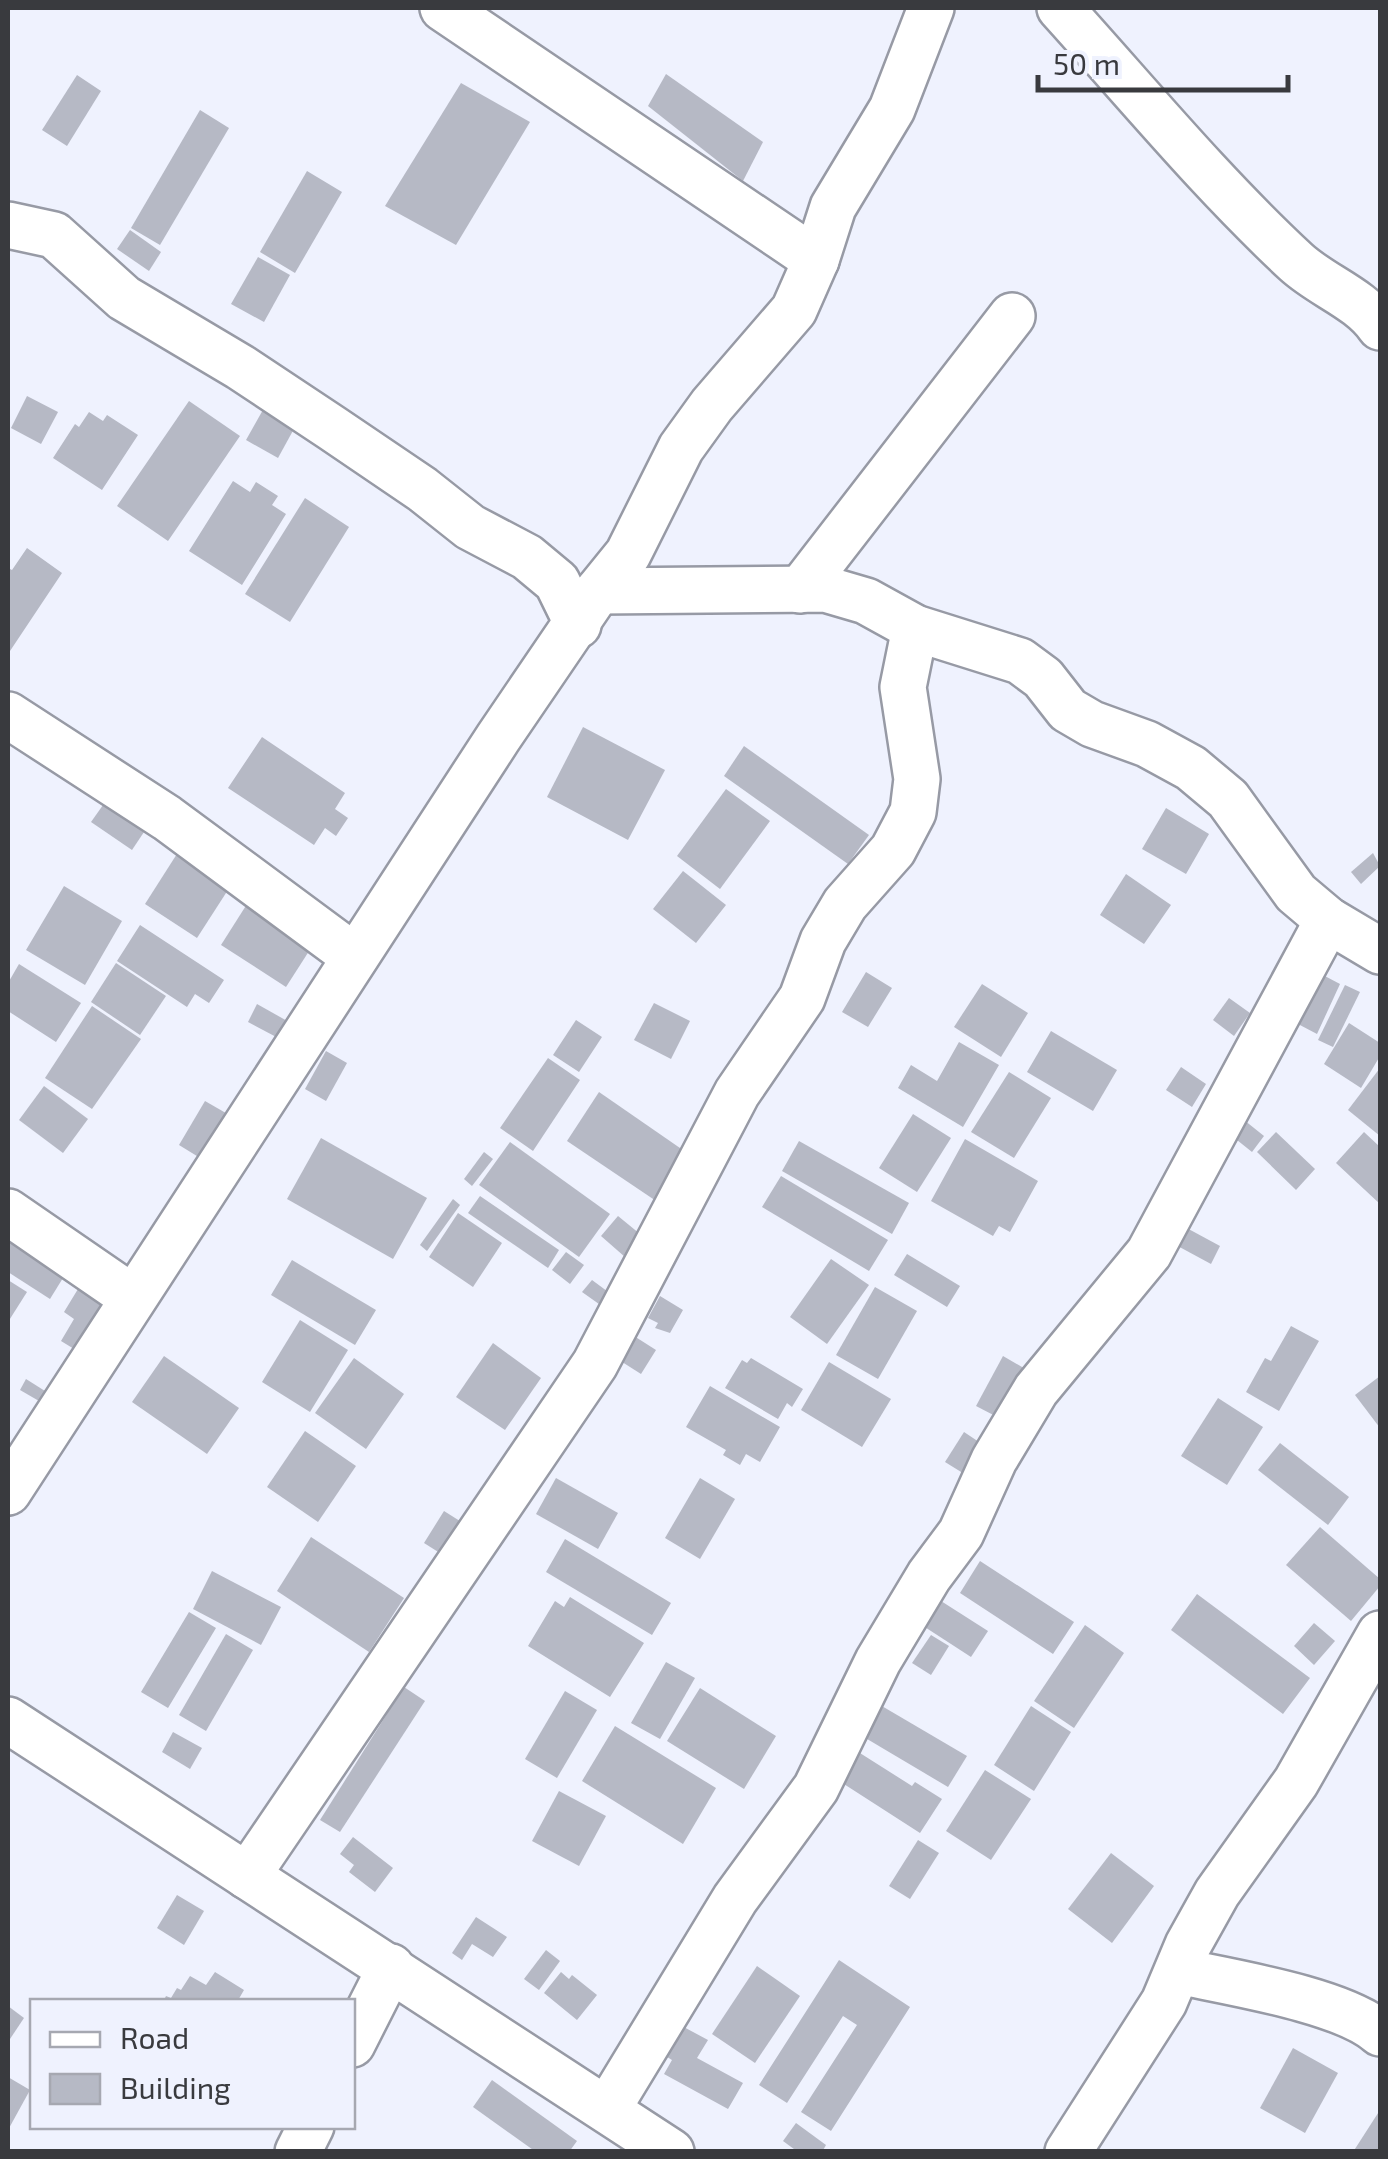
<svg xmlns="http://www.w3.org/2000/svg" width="1388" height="2159" font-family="'Exo 2',sans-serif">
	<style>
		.building { fill: #b6b9c5 }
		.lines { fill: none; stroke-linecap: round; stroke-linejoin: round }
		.minor-casing { stroke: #979aa5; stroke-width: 50 }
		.minor { stroke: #fff; stroke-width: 45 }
	</style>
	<rect width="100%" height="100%" fill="#eff2fe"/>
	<g class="building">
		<path d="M666 74 763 142 743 181 648 106Z"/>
		<path d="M77 75 101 91 67 146 42 130Z"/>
		<path d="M461 83 530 122 456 245 385 206Z"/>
		<path d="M200 110 229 128 160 245 131 228Z"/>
		<path d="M307 171 342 192 295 273 260 252Z"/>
		<path d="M130 230 161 252 149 271 117 249Z"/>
		<path d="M258 257 290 275 264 322 231 304Z"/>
		<path d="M27 396 58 412 41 444 11 428Z"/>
		<path d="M189 401 240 436 168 541 117 506Z"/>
		<path d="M264 408 295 427 278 458 246 440Z"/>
		<path d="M89 412 103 421 107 415 138 435 102 490 53 458 75 424 79 427Z"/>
		<path d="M233 481 250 492 256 482 278 496 272 505 286 514 242 585 189 551Z"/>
		<path d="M305 498 349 527 290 622 245 594Z"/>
		<path d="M27 548 62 573 8 654V568L12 570Z"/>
		<path d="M583 727 665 770 628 840 547 797Z"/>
		<path d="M262 737 345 793 335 809 348 818 336 836 325 828 314 845 228 788Z"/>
		<path d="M744 746 869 835 848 864 724 776Z"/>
		<path d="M726 789 770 821 720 889 677 856Z"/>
		<path d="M108 798 148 826 132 850 91 822Z"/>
		<path d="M1166 808 1209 834 1186 874 1142 849Z"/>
		<path d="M182 846 235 879 197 938 145 904Z"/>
		<path d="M1373 853 1380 866 1361 884 1351 872Z"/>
		<path d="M683 871 726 905 696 943 653 909Z"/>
		<path d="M1126 874 1171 905 1144 944 1100 915Z"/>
		<path d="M64 886 122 921 85 985 26 950Z"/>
		<path d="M254 893 320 934 286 987 221 945Z"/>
		<path d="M140 925 224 980 209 1003 195 994 187 1007 117 961Z"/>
		<path d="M116 963 166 996 140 1035 91 1002Z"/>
		<path d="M19 964 81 1003 56 1042 8 1011V983Z"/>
		<path d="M866 972 892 988 868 1027 842 1012Z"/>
		<path d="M1321 974 1340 984 1317 1034 1298 1024Z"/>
		<path d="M982 984 1028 1013 1001 1057 954 1027Z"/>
		<path d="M1345 985 1360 992 1333 1047 1318 1040Z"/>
		<path d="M1229 998 1250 1013 1234 1036 1213 1020Z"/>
		<path d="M654 1003 690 1021 671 1059 634 1040Z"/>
		<path d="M257 1004 289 1022 280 1039 248 1022Z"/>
		<path d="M92 1006 141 1039 92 1109 45 1078Z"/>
		<path d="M576 1020 602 1037 579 1072 553 1055Z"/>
		<path d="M1349 1023 1380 1043V1056L1361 1088 1324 1064Z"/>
		<path d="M1051 1031 1117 1070 1093 1111 1027 1072Z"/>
		<path d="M959 1042 999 1065 963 1127 898 1088 911 1065 937 1081Z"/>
		<path d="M326 1051 347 1063 326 1101 305 1089Z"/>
		<path d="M548 1058 580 1080 533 1151 500 1128Z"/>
		<path d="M1181 1067 1206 1084 1192 1107 1166 1090Z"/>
		<path d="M1380 1068V1136L1348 1110Z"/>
		<path d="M1009 1072 1051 1098 1014 1158 971 1132Z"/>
		<path d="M44 1086 88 1119 63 1153 19 1120Z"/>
		<path d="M599 1092 693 1157 662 1205 567 1141Z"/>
		<path d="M205 1101 231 1116 205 1161 179 1145Z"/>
		<path d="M913 1114 951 1138 917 1192 879 1168Z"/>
		<path d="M1244 1120 1264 1136 1252 1152 1232 1136Z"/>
		<path d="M1276 1132 1315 1169 1296 1190 1257 1152Z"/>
		<path d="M1364 1132 1380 1147V1204L1336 1163Z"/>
		<path d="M321 1138 427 1198 393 1259 287 1199Z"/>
		<path d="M965 1139 1038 1181 1010 1232 999 1226 993 1236 931 1201Z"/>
		<path d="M799 1141 909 1203 892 1234 782 1171Z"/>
		<path d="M510 1142 610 1214 579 1257 479 1185Z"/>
		<path d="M484 1152 493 1159 472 1186 464 1179Z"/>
		<path d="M781 1176 888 1240 869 1271 762 1207Z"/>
		<path d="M480 1196 559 1250 548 1268 468 1213Z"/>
		<path d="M453 1199 460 1205 427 1251 420 1245Z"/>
		<path d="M458 1213 502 1243 473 1287 429 1257Z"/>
		<path d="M618 1216 651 1243 633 1264 601 1236Z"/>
		<path d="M8 1225 71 1265 50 1299 8 1272Z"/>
		<path d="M1183 1226 1220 1246 1211 1264 1174 1244Z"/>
		<path d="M566 1252 584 1265 570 1284 552 1270Z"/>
		<path d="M907 1254 960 1286 947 1307 894 1275Z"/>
		<path d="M831 1259 869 1285 827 1344 790 1317Z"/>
		<path d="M292 1260 376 1310 355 1345 271 1295Z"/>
		<path d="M8 1280 27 1292 8 1322Z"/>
		<path d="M592 1280 615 1297 606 1309 582 1292Z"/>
		<path d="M875 1287 917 1311 878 1379 836 1355Z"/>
		<path d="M78 1289 106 1307 79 1352 61 1341 74 1319 64 1312Z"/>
		<path d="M660 1296 683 1310 670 1333 655 1328 658 1323 648 1318Z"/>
		<path d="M300 1320 348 1350 310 1412 262 1382Z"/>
		<path d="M1291 1326 1319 1341 1279 1411 1246 1392 1265 1358 1271 1361Z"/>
		<path d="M634 1336 656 1350 641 1374 619 1360Z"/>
		<path d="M493 1343 541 1378 505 1430 456 1397Z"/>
		<path d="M164 1356 239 1408 207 1454 132 1402Z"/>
		<path d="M1003 1356 1029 1371 1003 1420 976 1406Z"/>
		<path d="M354 1358 404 1394 366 1449 315 1413Z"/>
		<path d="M751 1358 803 1389 792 1407 787 1403 778 1419 725 1388 742 1360 747 1363Z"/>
		<path d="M829 1362 891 1399 862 1447 801 1410Z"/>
		<path d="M1380 1376V1428L1355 1395Z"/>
		<path d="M26 1379 45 1391 39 1401 20 1390Z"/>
		<path d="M710 1386 780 1427 760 1462 746 1454 740 1465 723 1455 726 1450 686 1427Z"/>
		<path d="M1218 1398 1263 1427 1227 1485 1181 1456Z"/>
		<path d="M305 1431 356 1466 318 1522 267 1487Z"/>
		<path d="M964 1432 985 1446 966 1475 945 1462Z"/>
		<path d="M1280 1443 1349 1497 1328 1525 1258 1470Z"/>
		<path d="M556 1478 618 1513 598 1549 536 1514Z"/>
		<path d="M700 1478 735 1499 700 1559 665 1538Z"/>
		<path d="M444 1511 463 1523 443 1555 424 1543Z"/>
		<path d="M1320 1527 1380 1579V1586L1351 1621 1286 1565Z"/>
		<path d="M311 1537 404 1598 369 1652 277 1591Z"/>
		<path d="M565 1539 671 1603 652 1635 546 1572Z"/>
		<path d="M980 1561 1074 1622 1053 1654 960 1593Z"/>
		<path d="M212 1571 281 1607 261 1645 193 1609Z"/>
		<path d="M930 1594 988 1631 971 1657 914 1620Z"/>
		<path d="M1197 1594 1310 1678 1283 1714 1171 1630Z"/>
		<path d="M570 1597 644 1643 610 1697 528 1646 555 1601 564 1607Z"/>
		<path d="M189 1612 216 1628 168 1708 141 1692Z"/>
		<path d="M1314 1623 1335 1641 1314 1665 1294 1646Z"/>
		<path d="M1085 1625 1124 1653 1074 1728 1034 1701Z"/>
		<path d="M226 1634 253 1650 206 1731 179 1715Z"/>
		<path d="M931 1635 949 1646 931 1675 912 1663Z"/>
		<path d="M666 1662 695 1678 660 1739 631 1723Z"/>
		<path d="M404 1687 425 1701 340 1832 320 1820Z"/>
		<path d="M700 1688 776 1736 744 1789 667 1741Z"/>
		<path d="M565 1691 597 1710 557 1778 525 1759Z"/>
		<path d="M875 1702 967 1756 948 1787 857 1733Z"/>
		<path d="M1031 1706 1071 1732 1034 1791 994 1765Z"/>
		<path d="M615 1726 716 1788 683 1844 582 1781Z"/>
		<path d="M173 1732 202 1748 190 1769 162 1752Z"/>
		<path d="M852 1748 912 1786 915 1782 942 1799 920 1833 833 1777Z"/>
		<path d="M985 1770 1031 1799 991 1860 946 1831Z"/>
		<path d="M559 1791 606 1816 579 1866 532 1841Z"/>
		<path d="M353 1837 393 1868 375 1892 349 1872 354 1865 340 1854Z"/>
		<path d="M918 1840 939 1853 910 1899 889 1886Z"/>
		<path d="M1111 1853 1154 1886 1112 1943 1068 1909Z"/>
		<path d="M177 1895 204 1911 184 1945 157 1928Z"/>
		<path d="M476 1917 507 1937 493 1957 472 1944 462 1960 452 1953Z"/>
		<path d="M546 1950 560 1961 539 1990 524 1979Z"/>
		<path d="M839 1960 910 2007 831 2131 801 2112 857 2025 843 2016 787 2103 759 2085Z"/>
		<path d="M757 1966 800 1996 755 2063 712 2034Z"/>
		<path d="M215 1972 244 1990 237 2002H163L166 1996 171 1998 177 1988 181 1990 190 1976 206 1985Z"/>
		<path d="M561 1972 569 1979 572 1975 597 1995 577 2020 544 1993Z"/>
		<path d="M8 2006 24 2018 8 2042Z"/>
		<path d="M680 2025 708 2040 697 2058 743 2083 728 2109 664 2074 672 2060 664 2055Z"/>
		<path d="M1293 2048 1338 2073 1305 2133 1260 2108Z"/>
		<path d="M8 2077 30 2090 8 2130Z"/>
		<path d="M492 2080 577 2141 569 2152H536L473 2107Z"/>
		<path d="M1380 2110V2152H1353Z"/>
		<path d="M796 2123 826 2145 822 2152H798L783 2141Z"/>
	</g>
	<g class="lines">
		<defs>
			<g id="minor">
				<path d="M443 8 816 260"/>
				<path d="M1060 8C1137 93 1211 183 1296 262 1322 286 1360 298 1380 327"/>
				<path d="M8 225 54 235 124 298 240 367 332 428 422 489 470 527 527 557 557 582 578 625"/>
				<path d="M800 590 1012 316"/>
				<path d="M598 591 825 589 866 601 915 628 1020 661 1043 678 1068 710 1092 724 1147 744 1191 768 1228 799 1296 893 1328 920 1380 951"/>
				<path d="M8 715 167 818 355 957"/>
				<path d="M8 1212 133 1298"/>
				<path d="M8 1492 498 738 598 591 628 554 681 448 712 405 794 310 816 260 833 207 892 109 931 8"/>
				<path d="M8 1720 671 2152"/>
				<path d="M247 1876 595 1364 737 1093 802 998 823 941 845 904 893 850 913 812 917 779 903 687 915 628"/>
				<path d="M1178 1971C1229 1982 1343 2000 1380 2033"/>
				<path d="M352 2044 391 1967"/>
				<path d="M608 2108 735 1899 816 1788 878 1661 929 1576 961 1533 994 1460 1036 1390 1149 1253 1328 920"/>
				<path d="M298 2152 311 2126"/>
				<path d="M1068 2152 1164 2002 1188 1945 1217 1893 1296 1782 1380 1634"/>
			</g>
		</defs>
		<use href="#minor" class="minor-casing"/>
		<use href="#minor" class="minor"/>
	</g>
	<rect width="1388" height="2159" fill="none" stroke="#393a3e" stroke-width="20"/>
	<rect x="30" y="1999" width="325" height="130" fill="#eff2fe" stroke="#a6a8b1" stroke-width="2.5"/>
	<rect x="50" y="2032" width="50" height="15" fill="#ffffff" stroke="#a6a8b1" stroke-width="2.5"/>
	<text x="120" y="2049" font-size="30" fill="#393a3e">Road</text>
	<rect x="50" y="2074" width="50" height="30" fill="#b6b9c5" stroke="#a6a8b1" stroke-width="2.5"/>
	<text x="120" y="2099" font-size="30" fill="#393a3e">Building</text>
	<path d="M1038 75v15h250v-15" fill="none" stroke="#393a3e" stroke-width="5"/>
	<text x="1053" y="75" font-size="30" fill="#393a3e" stroke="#eff2fe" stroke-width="8" paint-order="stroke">50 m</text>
</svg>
